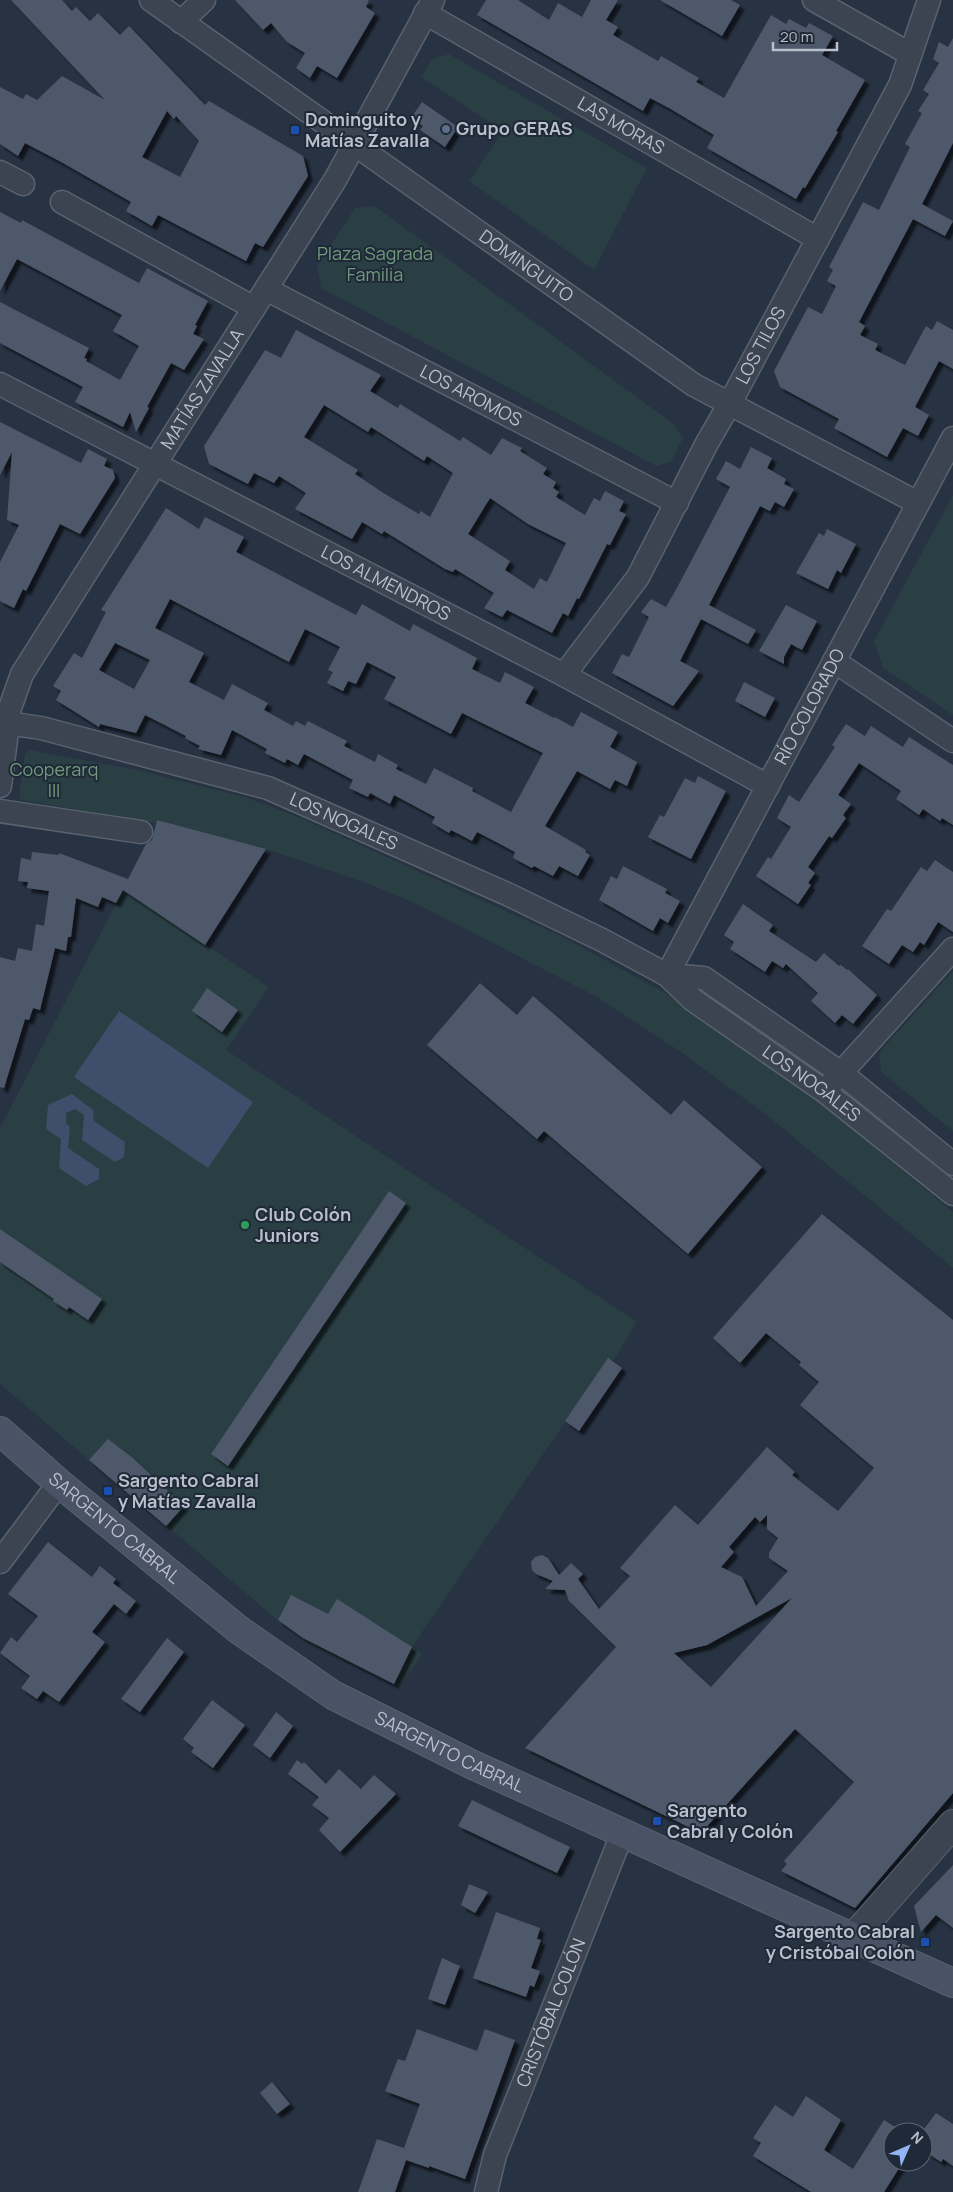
<svg xmlns="http://www.w3.org/2000/svg" width="953" height="2192" font-family="Manrope,sans-serif">
	<style>
		.green { fill: #293f43 }
		.water { fill: #3e4e6b }
		.building { fill: #4e586b; fill-rule: evenodd; filter: url(#shadow) }
		.lines { fill: none; stroke-linecap: round; stroke-linejoin: round }
		.minor-casing { stroke: #5a626f; stroke-width: 25 }
		.tertiary-casing { stroke: #5a626f; stroke-width: 30 }
		.secondary-casing { stroke: #5a626f; stroke-width: 30 }
		.minor { stroke: #3c4452; stroke-width: 22 }
		.tertiary { stroke: #3c4452; stroke-width: 28 }
		.secondary { stroke: #4a5365; stroke-width: 28 }
		.service-dot { fill: #5c6f8a; stroke: #202937; stroke-width: 2 }
		.transit-dot { fill: #1a4fb4; stroke: #202937; stroke-width: 2 }
		.leisure-dot { fill: #2e9e5b; stroke: #202937; stroke-width: 2 }
		.labels { text-anchor: middle; stroke-width: 4; stroke-linejoin: round; paint-order: stroke }
		.poi-label { font-size: 18px; font-weight: bold; fill: #b9bfcc; stroke: #202937; text-anchor: start }
		.street-label { font-size: 18px; fill: #b9bfcc; stroke: #202937 }
		.park-label { font-size: 18px; fill: #709c7d; stroke: #202937 }
	</style>
	<defs>
		<filter id="shadow"><feDropShadow dx="4.5" dy="4.5" stdDeviation="1" flood-color="#0009"/></filter>
	</defs>
	<rect width="100%" height="100%" fill="#273242"/>
	<g class="green">
		<path d="M449 54 647 168 594 270 469 181 503 131 421 77 432 59Z"/>
		<path d="M375 206 675 425 683 438 671 462 656 466 321 288 317 266 355 208Z"/>
		<path d="M953 495V715L883 668 874 641Z"/>
		<path d="M29 750 137 770 245 797 301 818 565 938 667 994 779 1072 831 1112 953 1212V1268L764 1113 681 1052 595 996 419 905 369 884 266 849 157 820 156 823 21 800 19 796 25 754Z"/>
		<path d="M123 890 269 987 226 1050 637 1322 613 1361 608 1359 412 1647 422 1654 400 1687 303 1639 275 1618 0 1384V1128Z"/>
		<path d="M953 971V1131L881 1072 879 1056 883 1048Z"/>
		<path d="M702 989 813 1066 811 1070 699 993Z"/>
		<path d="M854 1098 857 1099 929 1158 928 1161 851 1100Z"/>
	</g>
	<g class="water">
		<path d="M119 1011 253 1102 208 1168 74 1077Z"/>
		<path d="M72 1094 93 1110 94 1121 125 1142 124 1157 115 1162 82 1140 84 1115 75 1109 66 1113V1123L70 1127 68 1148 99 1169V1179L86 1186 59 1168 61 1139 46 1129 48 1105Z"/>
	</g>
	<g class="building">
		<path d="M11 0H62L72 11 76 7 90 21 98 13 120 35 129 26 205 105 209 101 303 156 308 176 263 247 255 243 246 261 158 215 152 226 126 211 131 202 63 163 25 143 18 156 0 144V87L23 99 26 94 37 100 62 76 105 100ZM167 111 174 119 176 116 199 141 180 177 142 157Z"/>
		<path d="M235 0H369L366 7 375 13 337 78 317 66 310 78 296 68 305 53 287 42 271 23 263 30Z"/>
		<path d="M486 0H518L549 20 558 3 582 17 591 0H618L606 20 618 27 613 35 658 61 661 56 699 78 696 82 724 98 771 15 786 24 789 19 806 28 809 23 833 36 822 55 865 80 836 131 838 132 805 188 803 187 796 199 707 148 714 135 669 108 650 98 643 111 477 15Z"/>
		<path d="M660 0H731L740 5 722 36Z"/>
		<path d="M953 38V143L922 204 953 221 945 236 913 219 859 322 865 326 860 335 878 344 875 350 905 365 926 326 932 330 937 321 953 330V369L939 361 915 407 929 415 918 436 903 428 887 457 834 428 839 419 780 387 774 371 808 307 822 314 836 286 827 281 833 270 829 267 863 202 879 210 910 147 905 144 922 113 918 111 929 94 923 90 939 63 933 59 939 42 948 47Z"/>
		<path d="M422 102 458 127 445 147 420 130 423 126 411 118Z"/>
		<path d="M0 212 21 223 22 220 139 283 147 268 208 301 195 325 197 326 193 334 204 339 184 370 171 363 147 407 149 408 136 432 130 412 123 427 75 402 83 387 0 343V302L89 348 84 358 87 359 86 361 120 380 139 346 113 331 122 315 17 259 0 291Z"/>
		<path d="M296 330 381 375 370 391 398 408 400 404 460 441 463 437 491 455 502 438 522 448 520 451 547 468 543 474 556 482 553 488 559 492 556 497 585 515 594 498 600 501 605 491 624 501 619 511 626 514 610 545 607 544 579 599 577 598 568 616 563 613 552 633 507 610 502 617 484 608 494 593 455 569 453 572 445 569 384 531 382 534 362 522 352 539 295 509 306 493 279 476 274 483 254 473 248 484 209 464 204 446 265 350 281 358ZM324 405 368 432 371 427 424 461 427 456 453 473 430 517 421 511 419 514 385 494 355 474 358 470 304 437ZM490 498 528 524 566 543 547 582 540 578 534 589 505 570 510 561 468 534Z"/>
		<path d="M0 422 81 463 88 449 107 459 104 466 113 470 115 478 80 534 60 524 26 591 23 589 14 608 0 601V562L19 525 7 520 12 452 0 475Z"/>
		<path d="M751 447 772 458 767 468 786 479 784 484 794 489 784 507 775 502 770 511 760 506 709 605 756 630 748 644 701 619 680 661 699 671 673 706 612 673 622 654 629 657 649 617 641 612 651 599 666 607 678 586 730 487 716 479 726 461 740 469Z"/>
		<path d="M166 508 199 529 205 517 244 537 236 552 356 615 362 604 410 631 413 624 477 658 472 669 500 683 505 672 534 687 525 703 554 718 555 717 573 727 581 712 618 732 610 747 637 762 627 786 615 780 610 789 577 771 545 826 586 850 585 852 590 855 578 876 559 866 553 876 534 866 532 868 513 858 515 852 477 832 472 841 451 830 449 833 432 823 435 817 394 795 390 804 370 793 368 797 349 788 353 780 304 754 298 765 287 759 285 763 265 753 267 749 232 730 221 755 198 749 200 746 185 738 186 736 145 715 136 733 100 724 99 727 56 700 61 691 53 686 74 653 82 658 106 612 101 610ZM170 599 289 662 305 629 340 647 328 670 333 672 327 683 343 691 348 681 356 684 367 662 396 677 384 699 451 734 462 713 543 753 511 812 472 791 473 788 434 768 426 784 396 769 398 765 378 754 375 762 344 746 347 741 308 721 305 726 296 721 293 726 264 710 268 703 232 684 224 700 189 682 204 653 155 628ZM115 643 150 660 134 689 99 670Z"/>
		<path d="M827 529 856 544 841 573 837 570 828 589 796 573 819 533 824 536Z"/>
		<path d="M786 605 817 621 802 650 791 644 784 657V664L759 651Z"/>
		<path d="M744 682 775 698 765 717 735 701Z"/>
		<path d="M846 724 865 736 871 726 903 747 909 737 953 765V825L942 818 940 821 923 809 919 815 896 799 901 791 859 763 838 795 851 804 843 815 846 818 832 838 829 836 808 867 815 873 808 883 811 885 798 904 756 876 768 857 771 859 791 827 777 818 789 795 799 802 835 747 832 745Z"/>
		<path d="M698 776 726 791 691 859 648 837 660 815 664 817 685 778 695 783Z"/>
		<path d="M157 820 266 849 205 945 123 890 116 903 102 897 98 907 76 898 71 937H68L66 951 55 948 40 1010 33 1008 29 1020 25 1019 4 1088 0 1087V957L15 961 18 948 32 951 36 924 44 926 49 891 27 888 28 882 18 881 21 858 31 860 32 852 59 855V853L128 879 146 844 152 840Z"/>
		<path d="M935 860 953 872V932L938 922 924 945 920 942 913 952 902 945 889 964 862 946 887 909 891 911 921 867 927 871Z"/>
		<path d="M623 866 667 889 665 893 680 901 668 923 660 918 653 931 599 900 611 876 617 879Z"/>
		<path d="M743 904 773 925 769 931 816 962 824 953 839 966 841 965 847 970 848 969 877 995 853 1024 842 1015 835 1023 811 1001 818 993 786 964 783 968 772 961 765 972 730 949 734 942 724 935Z"/>
		<path d="M480 983 517 1015 533 996 671 1115 684 1100 762 1167 688 1254 544 1131 537 1139 427 1045Z"/>
		<path d="M207 988 238 1010 222 1032 192 1011Z"/>
		<path d="M389 1191 406 1203 228 1466 211 1454Z"/>
		<path d="M822 1214 953 1320V1793L855 1908 781 1871 787 1864 784 1861 854 1782 795 1729 701 1833 525 1748 616 1647 569 1601 565 1590 545 1589 553 1581 536 1574 532 1570 531 1562 535 1557 542 1555 548 1558 559 1575 571 1563 583 1574 578 1579 599 1609 630 1576 620 1568 675 1505 698 1525 767 1447 795 1472 792 1475 838 1511 874 1468 800 1405 819 1382 799 1365 801 1362 766 1333 740 1363 713 1338ZM767 1515V1529L778 1538 769 1553V1558L788 1571 756 1606 742 1577 721 1567 734 1552 729 1547 755 1517 760 1522ZM792 1598 711 1687 674 1653 707 1645Z"/>
		<path d="M0 1229 102 1299 88 1320 69 1307 67 1310 53 1301 54 1299 0 1262Z"/>
		<path d="M608 1358 622 1368 579 1431 565 1421Z"/>
		<path d="M108 1439 133 1458 184 1506 166 1526 89 1460Z"/>
		<path d="M48 1542 92 1577 100 1566 116 1579 113 1583 136 1601 126 1614 114 1604 92 1632 105 1642 59 1702 43 1691 37 1699 21 1688 30 1676 0 1653 11 1637 17 1642 38 1616 8 1594Z"/>
		<path d="M291 1595 328 1614 337 1599 412 1647 394 1684 303 1638 278 1620Z"/>
		<path d="M167 1638 184 1652 140 1712 121 1699Z"/>
		<path d="M212 1700 245 1725 213 1768 191 1752 194 1748 183 1739Z"/>
		<path d="M276 1712 293 1726 270 1758 253 1745Z"/>
		<path d="M297 1760 302 1764 304 1762 326 1784 339 1769 361 1789 374 1775 396 1794 340 1852 319 1830 329 1818 312 1805 319 1797 288 1774Z"/>
		<path d="M472 1800 570 1847 557 1873 458 1826Z"/>
		<path d="M953 1865V1928L936 1915 921 1932 914 1906Z"/>
		<path d="M469 1884 488 1892 475 1913 461 1905Z"/>
		<path d="M496 1912 540 1928 537 1939 541 1940 531 1968 540 1971 534 1987 530 1985 526 1997 473 1978Z"/>
		<path d="M442 1958 460 1966 445 2005 428 1999Z"/>
		<path d="M417 2029 477 2051 485 2029 515 2040 465 2179 429 2166V2168L406 2160 395 2192H358L377 2139 404 2148 420 2104 385 2091 398 2059 405 2061Z"/>
		<path d="M272 2082 290 2104 277 2114 260 2093Z"/>
		<path d="M806 2096 841 2120 824 2150 853 2169 884 2120 903 2132H893V2162H903L884 2192H811L753 2156 761 2143 753 2138 775 2105 793 2117Z"/>
		<path d="M936 2113 953 2124V2166L943 2159 941 2162 923 2150 922 2132Z"/>
	</g>
	<g class="lines">
		<defs>
			<g id="minor">
				<path id="s1" d="M151 0 694 385 918 503"/>
				<path d="M814 0 910 54"/>
				<path id="s2" d="M425 13 818 239"/>
				<path d="M181 22 204 0"/>
				<path d="M0 172 23 184"/>
				<path d="M62 202 254 308"/>
				<path id="s3" d="M266 289 677 503"/>
				<path id="s4" d="M0 384 564 675 768 786"/>
				<path d="M834 661 953 741"/>
				<path id="s5" d="M564 675 638 577 707 443 730 403 900 85 929 0"/>
				<path id="s6" d="M0 722 41 728 268 788 507 894 602 940 667 975 693 1000 824 1091 953 1194"/>
				<path id="s7" d="M0 786 10 708 22 674 335 180 433 0"/>
				<path d="M0 811 141 832"/>
				<path id="s8" d="M667 975 953 438"/>
				<path d="M667 975 704 978 841 1073 953 1164"/>
				<path d="M831 1084 953 949"/>
				<path d="M0 1562 59 1483"/>
				<path id="s9" d="M486 2192 495 2155 622 1834"/>
			</g>
			<path id="tertiary" d="M853 1938 953 1824"/>
			<g id="secondary">
				<path id="s10" d="M0 1431 59 1483 239 1630 333 1695 473 1765 953 1983"/>
			</g>
		</defs>
		<use href="#minor" class="minor-casing"/>
		<use href="#tertiary" class="tertiary-casing"/>
		<use href="#secondary" class="secondary-casing"/>
		<use href="#minor" class="minor"/>
		<use href="#tertiary" class="tertiary"/>
		<use href="#secondary" class="secondary"/>
	</g>
	<circle class="service-dot" cx="446" cy="129" r="5"/>
	<g class="transit-dot">
		<rect x="290" y="125" width="10" height="10" rx="2.5"/>
		<rect x="103" y="1486" width="10" height="10" rx="2.5"/>
		<rect x="652" y="1816" width="10" height="10" rx="2.5"/>
		<rect x="920" y="1937" width="10" height="10" rx="2.5"/>
	</g>
	<circle class="leisure-dot" cx="245" cy="1225" r="5"/>
	<g class="labels">
		<g class="poi-label">
			<text x="305" y="126">Dominguito y<tspan x="305" dy="21">Matías Zavalla</tspan></text>
			<text x="456" y="135">Grupo GERAS</text>
			<text x="255" y="1221">Club Colón<tspan x="255" dy="21">Juniors</tspan></text>
			<text x="118" y="1487">Sargento Cabral<tspan x="118" dy="21">y Matías Zavalla</tspan></text>
			<text x="667" y="1817">Sargento<tspan x="667" dy="21">Cabral y Colón</tspan></text>
			<text x="915" y="1938" text-anchor="end">Sargento Cabral<tspan x="915" dy="21">y Cristóbal Colón</tspan></text>
		</g>
		<g class="street-label">
			<text dy="6" stroke="none"><textPath href="#s2" startOffset="226">LAS MORAS</textPath></text>
			<text dy="6" stroke="none"><textPath href="#s1" startOffset="460">DOMINGUITO</textPath></text>
			<text dy="6" stroke="none"><textPath href="#s5" startOffset="385">LOS TILOS</textPath></text>
			<text dy="6" stroke="none"><textPath href="#s7" startOffset="452">MATÍAS ZAVALLA</textPath></text>
			<text dy="6" stroke="none"><textPath href="#s3" startOffset="231">LOS AROMOS</textPath></text>
			<text dy="6" stroke="none"><textPath href="#s4" startOffset="434">LOS ALMENDROS</textPath></text>
			<text dy="6" stroke="none"><textPath href="#s8" startOffset="304">RÍO COLORADO</textPath></text>
			<text dy="6" stroke="none"><textPath href="#s6" startOffset="359">LOS NOGALES</textPath></text>
			<text dy="6" stroke="none"><textPath href="#s6" startOffset="898">LOS NOGALES</textPath></text>
			<text dy="6" stroke="none"><textPath href="#s10" startOffset="150">SARGENTO CABRAL</textPath></text>
			<text dy="6" stroke="none"><textPath href="#s10" startOffset="555">SARGENTO CABRAL</textPath></text>
			<text dy="6" stroke="none"><textPath href="#s9" startOffset="191">CRISTÓBAL COLÓN</textPath></text>
		</g>
		<g class="park-label">
			<text x="375" y="260">Plaza Sagrada<tspan x="375" dy="21">Familia</tspan></text>
			<text x="54" y="776">Cooperarq<tspan x="54" dy="21">III</tspan></text>
		</g>
	</g>
	<g transform="translate(908 2147) rotate(45)"><circle r="24" fill="#202937" stroke="#5d6573"/>
	<path d="M0-4L9 19L0 12L-9 19Z" fill="#93b5f6"/>
	<text y="-8" font-size="14" font-weight="bold" text-anchor="middle" fill="#b9bfcc">N</text>
	</g>
	<path d="M773 42v8h64v-8" fill="none" stroke="#b9bfcc" stroke-width="2.5"/>
	<text x="780" y="42" font-size="15" fill="#b9bfcc" stroke="#202937" stroke-width="4" paint-order="stroke">20 m</text>
</svg>
